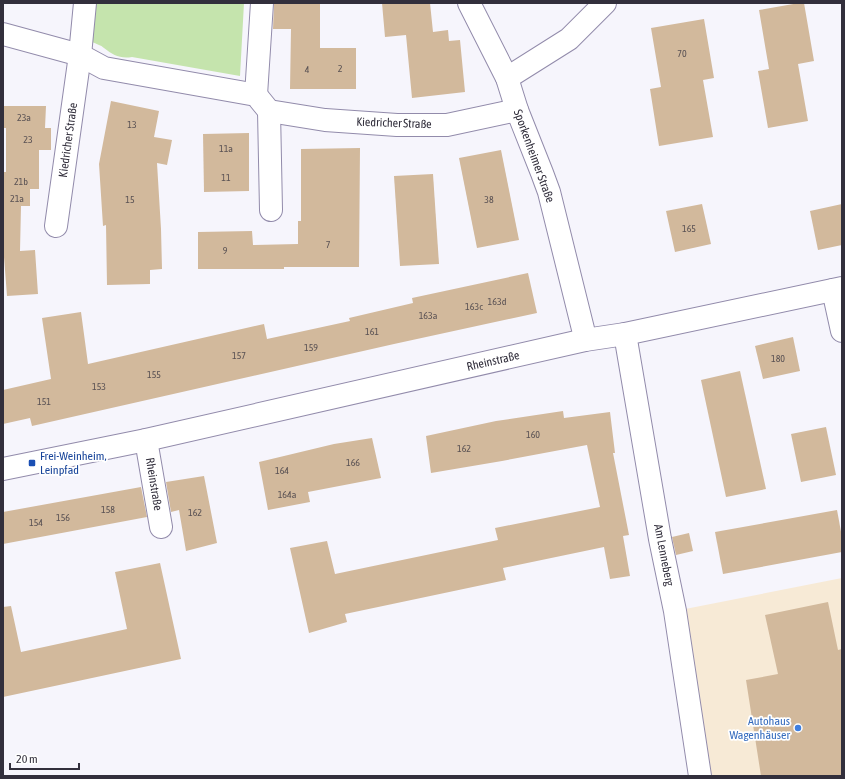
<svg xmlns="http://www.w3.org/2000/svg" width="845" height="779" font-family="'Asap Condensed',sans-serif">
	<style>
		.commercial { fill: #f7ead6 }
		.green { fill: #c5e4ad }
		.building { fill: #d2b99c }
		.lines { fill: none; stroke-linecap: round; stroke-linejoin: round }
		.minor-casing { stroke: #928bab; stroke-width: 24 }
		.minor { stroke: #fff; stroke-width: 22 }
		.transit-dot { fill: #1a4fb4; stroke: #fff; stroke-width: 1.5 }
		.shop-dot { fill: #3f7fe0; stroke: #fff; stroke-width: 1.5 }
		.labels { text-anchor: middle; stroke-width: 3.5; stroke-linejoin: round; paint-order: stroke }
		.number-label { font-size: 10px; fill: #5a5254 }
		.street-label { font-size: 12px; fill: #322f3c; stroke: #fff }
		.transit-label { font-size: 12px; fill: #164399; stroke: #fff; text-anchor: start }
		.shop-label { font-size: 12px; fill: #366cbe; stroke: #fff; text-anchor: end }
	</style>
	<rect width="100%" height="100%" fill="#f6f5fc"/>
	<path class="commercial" d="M842 578V776H700L675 611Z"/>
	<path class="green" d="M94 3H244L240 76 132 57C120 59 113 55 104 48 101 45 96 44 92 42Z"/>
	<g class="building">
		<path d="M274 3H320V48H356V89H290L291 29H273Z"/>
		<path d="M382 3H430L433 32 448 30 449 41 460 40 465 92 412 98 406 35 385 37Z"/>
		<path d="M799 3H804L814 61 798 64 808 121 768 128 758 71 769 69 759 10Z"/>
		<path d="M704 19 714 78 703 80 713 137 659 146 650 89 661 87 651 28Z"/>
		<path d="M111 101 159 111 154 137 172 140 167 165 157 163 161 229 162 269 150 270V284L107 285 106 225 103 226 99 164Z"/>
		<path d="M3 106H46L45 128H51V150H39V189H30V206H21L20 251 35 250 38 294 7 296 3 244V172H6V128H3Z"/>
		<path d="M249 133V191L204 192 203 134Z"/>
		<path d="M360 148 359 267H284V269H198V232L252 231 253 245 298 244V221H301V149Z"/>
		<path d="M501 150 519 240 477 248 459 158Z"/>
		<path d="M433 174 439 264 400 266 394 176Z"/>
		<path d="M702 204 711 244 675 252 666 211Z"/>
		<path d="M842 204V245L818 250 810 211Z"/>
		<path d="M528 273 537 313 394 344 32 426 30 418 3 424V390L51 379 42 318 81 312 88 364 264 324 267 339 350 321 349 318 413 303 412 298Z"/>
		<path d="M793 337 800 371 763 379 755 346Z"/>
		<path d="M740 371 766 489 726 497 701 380Z"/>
		<path d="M563 411 564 418 610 412 615 453H613L629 535 623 536 630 576 610 579 604 547 503 568 506 580 345 614 347 622 309 633 290 548 327 541 335 574 498 540 495 528 600 507 587 445 502 461 431 473 426 436 496 421Z"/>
		<path d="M826 427 836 475 801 482 791 434Z"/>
		<path d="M372 438 381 478 308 492 310 502 268 510 259 462 334 444Z"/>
		<path d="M204 476 217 543 186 551 179 510 171 512 166 482Z"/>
		<path d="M141 487 147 517 3 544V512Z"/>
		<path d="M837 510 842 537V552L723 574 715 532Z"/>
		<path d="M689 533 693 551 676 555 672 537Z"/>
		<path d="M160 563 181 659 3 697V607L11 606 21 652 127 629 115 572Z"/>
		<path d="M828 602 838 650 842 649V776H761L746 680 778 674 765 615Z"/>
	</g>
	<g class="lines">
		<defs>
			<g id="minor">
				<path d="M469 3 507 78 517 110 542 173 549 192 583 329 585 340"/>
				<path d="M3 34 80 55 104 68 256 95 269 111 325 120 397 125H447L517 110"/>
				<path d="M507 78 569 39 605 3"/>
				<path d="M256 95 262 3"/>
				<path d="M269 111 271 210"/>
				<path d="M56 226 80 55 85 3"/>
				<path d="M833 290 842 331"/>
				<path d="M625 334 660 539 675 611 700 776"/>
				<path d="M146 440 161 527"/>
				<path d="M3 469 146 440 585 340 625 334 842 288"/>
			</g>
		</defs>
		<use href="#minor" class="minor-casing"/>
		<use href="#minor" class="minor"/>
	</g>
	<rect class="transit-dot" x="28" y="459" width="8" height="8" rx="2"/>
	<circle class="shop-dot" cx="798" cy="728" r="4"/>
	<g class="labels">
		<g class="number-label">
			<text x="682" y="57">70</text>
			<text x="340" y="72">2</text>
			<text x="307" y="73">4</text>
			<text x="24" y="121">23a</text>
			<text x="132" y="128">13</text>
			<text x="28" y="143">23</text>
			<text x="226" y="152">11a</text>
			<text x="226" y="181">11</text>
			<text x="21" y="185">21b</text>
			<text x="17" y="202">21a</text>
			<text x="130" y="203">15</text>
			<text x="489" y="203">38</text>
			<text x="689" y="232">165</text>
			<text x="328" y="248">7</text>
			<text x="225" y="254">9</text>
			<text x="497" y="305">163d</text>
			<text x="474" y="310">163c</text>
			<text x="428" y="319">163a</text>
			<text x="372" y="335">161</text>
			<text x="311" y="351">159</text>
			<text x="239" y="359">157</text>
			<text x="778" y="362">180</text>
			<text x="154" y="378">155</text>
			<text x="99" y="390">153</text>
			<text x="44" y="405">151</text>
			<text x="533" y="438">160</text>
			<text x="464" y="452">162</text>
			<text x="353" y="466">166</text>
			<text x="282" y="474">164</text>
			<text x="287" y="498">164a</text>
			<text x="108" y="513">158</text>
			<text x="195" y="516">162</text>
			<text x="63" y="521">156</text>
			<text x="36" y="526">154</text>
		</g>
		<g class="street-label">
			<text transform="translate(394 123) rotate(2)" y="4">Kiedricher Straße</text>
			<text transform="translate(68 140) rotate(-82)" y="4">Kiedricher Straße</text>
			<text transform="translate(534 156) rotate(70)" y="4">Sporkenheimer Straße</text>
			<text transform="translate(493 361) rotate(-13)" y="4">Rheinstraße</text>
			<text transform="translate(154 484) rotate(81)" y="4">Rheinstraße</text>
			<text transform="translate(664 555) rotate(79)" y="4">Am Lenneberg</text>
		</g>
		<g class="transit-label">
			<text x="40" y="460">Frei-Weinheim,<tspan x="40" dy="14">Leinpfad</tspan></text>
		</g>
		<g class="shop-label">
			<text x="790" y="725">Autohaus<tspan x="790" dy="14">Wagenhäuser</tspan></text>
		</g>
	</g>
	<rect width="845" height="779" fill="none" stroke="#322f3c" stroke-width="8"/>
	<path d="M10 763v6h69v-6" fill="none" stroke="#322f3c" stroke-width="2"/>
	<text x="16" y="763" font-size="12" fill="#322f3c" stroke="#ffffff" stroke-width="3" paint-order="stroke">20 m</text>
</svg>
